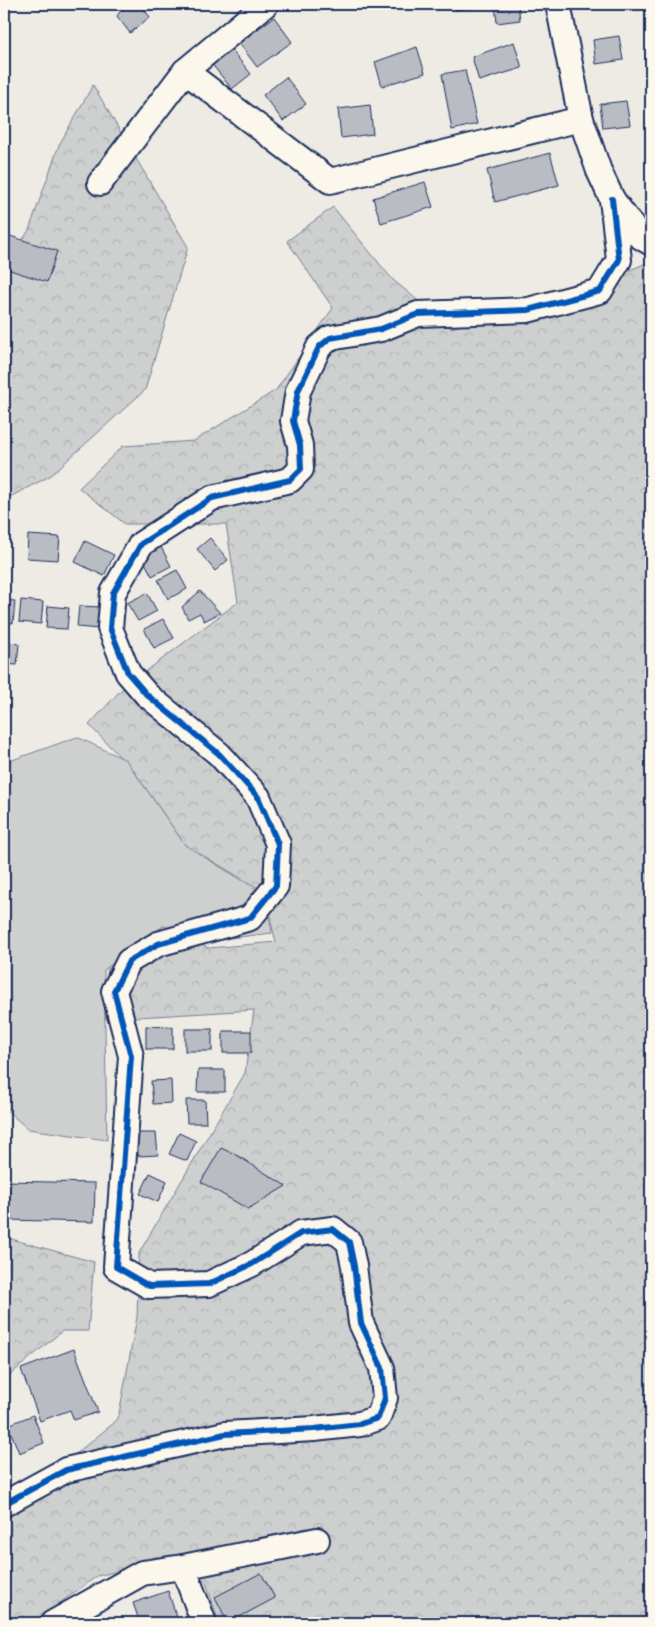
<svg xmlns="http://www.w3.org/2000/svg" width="655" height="1627" font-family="Mynerve,sans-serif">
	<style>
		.forest { fill: url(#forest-crowns); stroke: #747f96 }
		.garden { fill: #cecfcf; stroke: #747f96 }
		.building { fill: #b9bcc3; stroke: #1b2f5e }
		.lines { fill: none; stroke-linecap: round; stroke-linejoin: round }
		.street-casing { stroke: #1b2f5e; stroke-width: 28 }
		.street { stroke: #fbf7ec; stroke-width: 24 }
		.cycleway-casing { stroke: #fbf7ec; stroke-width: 9 }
		.cycleway { stroke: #0057b8; stroke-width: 6 }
	</style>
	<defs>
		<pattern id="forest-crowns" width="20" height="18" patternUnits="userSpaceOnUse" patternTransform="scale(1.25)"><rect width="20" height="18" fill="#cecfcf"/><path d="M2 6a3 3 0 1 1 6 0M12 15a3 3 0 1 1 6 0" fill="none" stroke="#b0b2b4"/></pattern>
	</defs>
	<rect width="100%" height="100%" fill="#eeebe4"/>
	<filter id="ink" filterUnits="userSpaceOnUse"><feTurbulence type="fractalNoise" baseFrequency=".02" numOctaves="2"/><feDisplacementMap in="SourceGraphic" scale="10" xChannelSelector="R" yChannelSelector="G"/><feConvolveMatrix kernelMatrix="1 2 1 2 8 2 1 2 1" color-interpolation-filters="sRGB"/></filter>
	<g filter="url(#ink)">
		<g class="forest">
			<path d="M646 4H651V31L645 10Z"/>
			<path d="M93 85 188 247 145 390 50 476 4 500V270L29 230 59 145Z"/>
			<path d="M333 207 392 279 451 328 579 292 651 261V1623H219L206 1582 157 1562 97 1576 39 1618 7 1621 4 1619V1511L114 1423 119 1414 137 1317 139 1253 245 1073 254 1010 105 1019 108 966 160 927 209 948 276 942 263 891 185 845 133 770 89 725 121 690 238 602 226 524H125L79 488 123 446 194 441 276 390 333 308 287 241Z"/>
			<path d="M4 1237 94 1262 88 1331H62L4 1380Z"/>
		</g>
		<path class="garden" d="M77 737 126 760 185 845 266 895 272 933 214 940 163 926 104 970 107 1140 28 1129 4 1108V763Z"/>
		<g class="building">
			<path d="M118 4H140L150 17 130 33 117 16 122 9Z"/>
			<path d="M454 4H518L520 20 497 23 495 5 455 10Z"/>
			<path d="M274 17 292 42 257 67 239 43Z"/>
			<path d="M619 36 623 60 596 64 593 40Z"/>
			<path d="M514 42 522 68 479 81 472 57Z"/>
			<path d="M229 47 251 74 232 89 210 62Z"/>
			<path d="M417 47 425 73 382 86 375 62Z"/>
			<path d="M465 70 477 124 452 130 442 74Z"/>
			<path d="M286 77 306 104 283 121 263 95Z"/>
			<path d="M626 101 630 125 603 128 600 104Z"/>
			<path d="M370 105 373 134 341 138 338 109Z"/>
			<path d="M550 153 559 185 495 202 487 170Z"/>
			<path d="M425 182 433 207 381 223 373 198Z"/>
			<path d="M4 234 57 251 47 282 4 268Z"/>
			<path d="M28 535 60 537 58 560 27 558Z"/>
			<path d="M210 538 228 560 215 571 197 549Z"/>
			<path d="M85 541 114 555 104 576 75 562Z"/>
			<path d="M161 547 171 566 152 576 142 557Z"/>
			<path d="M177 570 187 589 168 599 158 580Z"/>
			<path d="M200 591 220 613 204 621 200 613 188 619 182 607Z"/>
			<path d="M147 593 157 611 138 621 127 603Z"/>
			<path d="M4 600 15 601 13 623 4 622Z"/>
			<path d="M21 600 43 602 41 624 19 622Z"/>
			<path d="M48 606 69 608 67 629 46 628Z"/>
			<path d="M79 606 100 607 99 629 77 627Z"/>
			<path d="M163 619 174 638 154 648 144 629Z"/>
			<path d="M4 642 19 644 17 665 4 664Z"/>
			<path d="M146 1026 173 1027V1049H146Z"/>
			<rect x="185" y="1029" width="27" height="22"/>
			<rect x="223" y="1031" width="28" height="22"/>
			<path d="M198 1070H225V1092H197Z"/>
			<path d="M171 1080 172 1103 153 1104 151 1081Z"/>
			<path d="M186 1100H205L206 1123H187Z"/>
			<path d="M137 1133H156L158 1155 138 1156Z"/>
			<path d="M179 1133 196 1141 187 1161 169 1154Z"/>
			<path d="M221 1148 238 1156 286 1186 248 1209 201 1182Z"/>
			<path d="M150 1173 167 1181 158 1202 140 1194Z"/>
			<path d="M5 1181 95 1183 94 1222 4 1220Z"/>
			<path d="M74 1349 98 1412 74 1420 70 1410 40 1421 21 1369Z"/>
			<path d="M33 1415 44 1443 19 1453 8 1425Z"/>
			<path d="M4 1454 9 1466 4 1468Z"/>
			<path d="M261 1573 275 1598 228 1623 215 1597Z"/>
			<path d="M168 1591 177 1618 160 1623H140L133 1603Z"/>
			<path d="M112 1617 114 1623H99Z"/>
		</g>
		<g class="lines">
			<defs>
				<g id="street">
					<path d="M558 4 581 119 599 171 612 199 639 236 651 243"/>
					<path d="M185 71 330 181 581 119"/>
					<path d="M100 183 185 71 266 4"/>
					<path d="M4 1504 66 1470 225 1434 314 1429 360 1424 378 1418 385 1398 382 1368 361 1323 354 1266 349 1242 333 1229 301 1233 252 1264 209 1284 149 1286 116 1267 131 1056 114 991 129 961 158 944 250 918 276 886 278 844 258 797 219 754 147 695 128 673 110 628 113 593 141 544 212 498 290 480 301 469 300 445 293 421 298 391 319 347 330 338 381 329 418 314 528 310 600 291 619 260 612 199"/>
					<path d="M183 1567 204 1623"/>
					<path d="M53 1623 142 1573 183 1567 317 1540"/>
				</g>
			</defs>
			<use href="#street" class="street-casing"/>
			<use href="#street" class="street"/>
			<defs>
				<path id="cycleway" d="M4 1504 66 1470 225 1434 314 1429 360 1424 378 1418 385 1398 382 1368 361 1323 354 1266 349 1242 333 1229 301 1233 252 1264 209 1284 149 1286 116 1267 131 1056 114 991 129 961 158 944 250 918 276 886 278 844 258 797 219 754 147 695 128 673 110 628 113 593 141 544 212 498 290 480 301 469 300 445 293 421 298 391 319 347 330 338 381 329 418 314 528 310 600 291 619 260 612 199"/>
			</defs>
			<use href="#cycleway" class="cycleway-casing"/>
			<use href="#cycleway" class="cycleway"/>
		</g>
	</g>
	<rect width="655" height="1627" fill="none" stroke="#fbf7ec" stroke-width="20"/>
	<rect x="10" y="10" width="635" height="1607" fill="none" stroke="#1b2f5e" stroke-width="2" filter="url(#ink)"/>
</svg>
